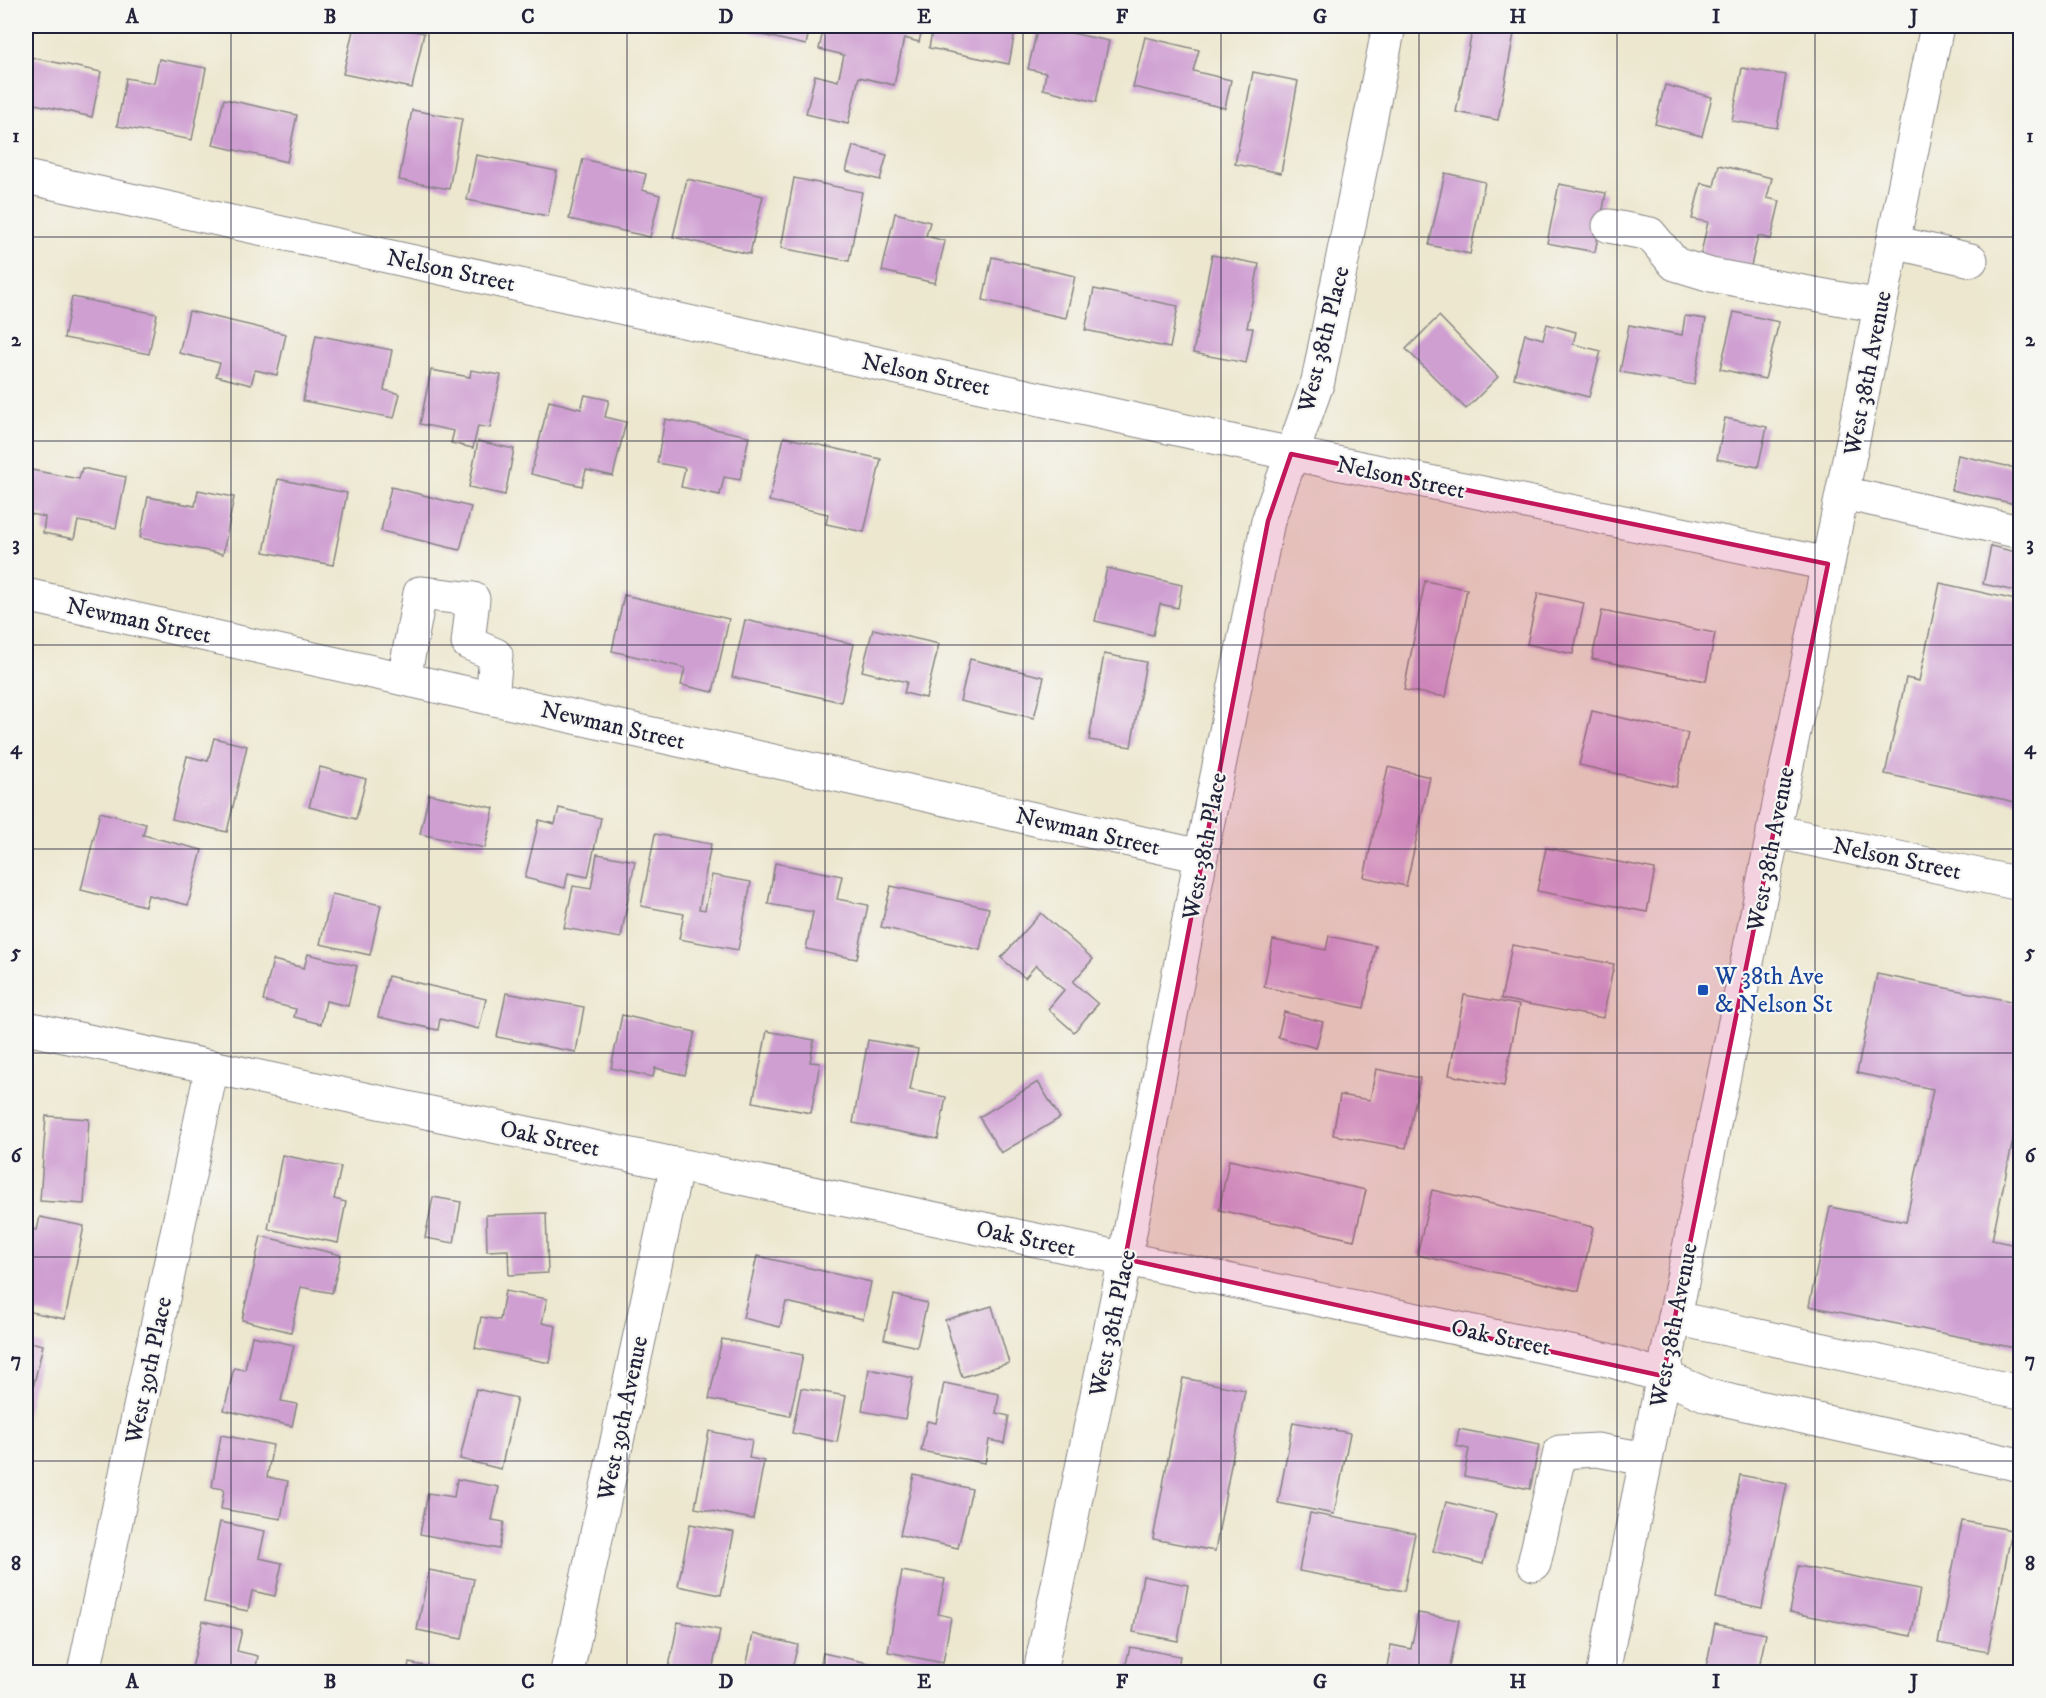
<svg xmlns="http://www.w3.org/2000/svg" width="2046" height="1698" font-family="'IM FELL DW Pica',serif">
	<style>
		.building { fill: #cf9fd2 }
		.lines { fill: none; stroke-linecap: round; stroke-linejoin: round }
		.minor-casing { stroke: #878484; stroke-width: 35 }
		.minor { stroke: #fff; stroke-width: 33 }
		.marked { fill: #c2185b; fill-opacity: 0.2; stroke: #c2185b; stroke-width: 4.5; stroke-linejoin: round }
		.grid { fill: none; stroke: #22223b; stroke-width: 1.5; stroke-opacity: 0.55 }
		.transit-dot { fill: #1a4fb4; stroke: #f6f6f2; stroke-width: 2 }
		.labels { text-anchor: middle; stroke-width: 4.5; stroke-linejoin: round; paint-order: stroke }
		.street-label { font-size: 24px; fill: #22223b; stroke: #f6f6f2 }
		.transit-label { font-size: 24px; fill: #164399; stroke: #f6f6f2; text-anchor: start }
		.neatline { fill: none; stroke: #22223b; stroke-width: 2 }
		.grid-label { font-size: 20px; text-anchor: middle; font-weight: bold; fill: #22223b }
	</style>
	<rect width="100%" height="100%" fill="#f6f6f2"/>
	<filter id="ink" filterUnits="userSpaceOnUse"><feTurbulence type="fractalNoise" baseFrequency=".0167" numOctaves="2"/><feDisplacementMap in="SourceGraphic" scale="12" xChannelSelector="R" yChannelSelector="G"/><feConvolveMatrix kernelMatrix="1 2 1 2 8 2 1 2 1" color-interpolation-filters="sRGB"/></filter>
	<filter id="wash" filterUnits="userSpaceOnUse"><feTurbulence type="fractalNoise" baseFrequency=".008" numOctaves="4" result="noise"/><feDisplacementMap in="SourceGraphic" scale="24" xChannelSelector="R" yChannelSelector="G"/><feGaussianBlur stdDeviation="1.35" result="paint"/><feColorMatrix in="noise" values="0 0 0 0 0 0 0 0 0 0 0 0 0 0 0 0 0 1.4 0 .05"/><feComposite in="paint" operator="in"/></filter>
	<g filter="url(#wash)">
		<rect width="100%" height="100%" fill="#ece7ce"/>
		<g id="blocks">
			<g class="building">
				<path d="M354 26H389L424 33 412 88 343 74Z"/>
				<path d="M723 26H810L806 45Z"/>
				<path d="M824 26H923L919 42 904 38 894 85 859 77 848 124 806 114 815 75 838 81 844 55 819 49Z"/>
				<path d="M933 26H1016L1009 64 929 48Z"/>
				<path d="M1038 26 1109 41 1096 102 1043 89 1046 73 1028 69Z"/>
				<path d="M1473 26 1514 34 1498 120 1456 112Z"/>
				<path d="M1145 37 1199 50 1193 71 1231 80 1225 108 1133 87Z"/>
				<path d="M30 57 101 72 92 117 26 102V76Z"/>
				<path d="M159 59 206 68 192 140 117 126 126 78 154 83Z"/>
				<path d="M1742 68 1786 75 1777 128 1732 121Z"/>
				<path d="M1253 72 1298 81 1281 173 1235 164Z"/>
				<path d="M1665 85 1712 97 1702 136 1655 124Z"/>
				<path d="M224 99 297 115 287 162 213 145Z"/>
				<path d="M412 110 462 119 449 189 399 180Z"/>
				<path d="M853 146 887 155 880 180 846 171Z"/>
				<path d="M476 155 557 171 548 216 467 200Z"/>
				<path d="M583 159 646 174 642 190 660 195 650 237 569 219Z"/>
				<path d="M1719 165 1772 178 1767 198 1780 201 1771 239 1758 236 1749 274 1699 262 1708 222 1692 219 1701 183 1714 186Z"/>
				<path d="M1445 173 1485 182 1470 254 1429 245Z"/>
				<path d="M794 178 862 192 849 261 781 248Z"/>
				<path d="M687 179 763 196 750 254 673 237Z"/>
				<path d="M1559 184 1606 193 1595 252 1547 243Z"/>
				<path d="M895 213 930 222 926 236 945 241 935 283 882 271Z"/>
				<path d="M1212 255 1259 264 1247 328H1253L1246 363 1193 353Z"/>
				<path d="M992 257 1075 276 1066 318 983 300Z"/>
				<path d="M1094 289 1178 306 1170 348 1085 330Z"/>
				<path d="M72 297 157 314 149 354 64 338Z"/>
				<path d="M189 311 286 334 277 375 255 370 251 385 216 376 220 363 179 353Z"/>
				<path d="M1734 312 1779 322 1765 379 1720 369Z"/>
				<path d="M1439 316 1498 377 1466 409 1406 349Z"/>
				<path d="M1685 316 1706 319 1694 385 1620 372 1629 325 1682 335Z"/>
				<path d="M1547 324 1576 332 1573 344 1601 351 1589 397 1514 378 1525 334 1543 339Z"/>
				<path d="M316 335 392 350 384 390 400 394 394 418 303 401Z"/>
				<path d="M431 370 470 377 471 370 501 375 490 428 478 426 473 448 451 443 454 431 420 424Z"/>
				<path d="M585 395 609 400 605 417 626 422 613 476 586 470 582 486 531 474 549 401 581 409Z"/>
				<path d="M1725 418 1767 427 1758 467 1717 459Z"/>
				<path d="M665 419 749 436 740 480 724 477 720 495 681 487 685 468 657 463Z"/>
				<path d="M784 437 881 459 864 532 826 524 828 514 769 501Z"/>
				<path d="M478 441 514 449 505 495 469 487Z"/>
				<path d="M1958 455 2020 469V505L1951 490Z"/>
				<path d="M82 468 126 477 116 528 78 521 74 539 43 533 45 517 26 513V497L31 470 79 479Z"/>
				<path d="M278 479 347 493 333 565 264 552Z"/>
				<path d="M391 487 471 507 460 550 381 531Z"/>
				<path d="M198 490 234 497 223 554 140 538 148 497 195 506Z"/>
				<path d="M1991 546 2020 553V592L1983 584Z"/>
				<path d="M1107 568 1182 585 1178 608 1160 604 1153 635 1095 621Z"/>
				<path d="M1425 581 1467 589 1446 697 1404 690Z"/>
				<path d="M1940 583 2020 601V685L2018 699 2020 700V803L1885 774 1906 678 1919 681Z"/>
				<path d="M1538 593 1584 603 1573 654 1527 644Z"/>
				<path d="M624 595 729 619 713 692 681 685 685 668 612 651Z"/>
				<path d="M1602 611 1715 633 1706 681 1592 659Z"/>
				<path d="M745 620 854 644 841 702 732 677Z"/>
				<path d="M873 629 939 644 926 698 904 693 907 682 862 671Z"/>
				<path d="M1104 654 1146 662 1131 747 1089 740Z"/>
				<path d="M970 659 1044 677 1034 718 960 701Z"/>
				<path d="M1592 711 1688 733 1676 787 1579 765Z"/>
				<path d="M214 738 247 746 227 832 172 819 187 756 208 761Z"/>
				<path d="M320 767 366 779 356 819 309 807Z"/>
				<path d="M1388 767 1430 777 1406 886 1364 877Z"/>
				<path d="M429 794 494 808 485 848 420 834Z"/>
				<path d="M559 808 601 818 588 877 568 873 565 888 525 878 539 820 555 824Z"/>
				<path d="M100 812 146 824 143 835 202 850 188 905 148 895 145 906 81 890Z"/>
				<path d="M655 834 711 844 699 909 705 910 712 875 751 882 738 950 679 939 684 914 641 906Z"/>
				<path d="M1546 848 1655 869 1647 912 1537 891Z"/>
				<path d="M597 854 635 861 621 938 564 928 573 886 591 889Z"/>
				<path d="M775 863 842 876 837 899 868 905 857 959 806 949 813 912 768 904Z"/>
				<path d="M891 886 989 908 980 950 881 927Z"/>
				<path d="M332 894 381 905 370 955 320 944Z"/>
				<path d="M1041 913 1093 959 1073 982 1098 1004 1074 1032 1048 1009 1064 990 1036 965 1025 978 1001 958Z"/>
				<path d="M1329 936 1376 946 1364 1008 1264 987 1273 940 1326 950Z"/>
				<path d="M1512 945 1614 964 1603 1018 1501 999Z"/>
				<path d="M308 954 357 966 348 1006 326 1001 321 1024 294 1017 296 1009 263 1001 273 960 304 968Z"/>
				<path d="M1877 974 2020 1003V1107L1992 1240 2020 1246V1349L1809 1306 1830 1207 1906 1222 1933 1089 1857 1073Z"/>
				<path d="M388 976 486 999 479 1029 440 1019 438 1030 378 1017Z"/>
				<path d="M506 993 584 1007 576 1052 497 1037Z"/>
				<path d="M1464 995 1519 1005 1504 1086 1449 1075Z"/>
				<path d="M1284 1012 1323 1022 1316 1048 1278 1037Z"/>
				<path d="M622 1015 695 1032 685 1075 655 1068 653 1077 611 1068Z"/>
				<path d="M767 1031 814 1040 810 1062 820 1063 811 1113 753 1102Z"/>
				<path d="M868 1040 918 1049 910 1090 946 1097 938 1139 853 1123Z"/>
				<path d="M1376 1069 1420 1078 1406 1148 1333 1135 1340 1095 1370 1100Z"/>
				<path d="M1038 1082 1060 1118 1001 1153 979 1117Z"/>
				<path d="M46 1116 89 1119 84 1204 40 1201Z"/>
				<path d="M282 1155 341 1167 334 1199 346 1202 338 1243 268 1229Z"/>
				<path d="M1229 1160 1366 1190 1354 1240 1219 1210Z"/>
				<path d="M1432 1190 1593 1227 1579 1291 1417 1255Z"/>
				<path d="M433 1197 461 1202 454 1243 425 1238Z"/>
				<path d="M546 1213 548 1273 509 1275 508 1250 487 1251 486 1215Z"/>
				<path d="M40 1217 84 1226 65 1319 26 1311V1290L30 1266 26 1265V1228L37 1230Z"/>
				<path d="M261 1236 341 1255 332 1293 301 1287 291 1332 242 1320Z"/>
				<path d="M757 1256 871 1282 863 1319 786 1302 780 1327 743 1318Z"/>
				<path d="M505 1291 547 1299 542 1323 556 1326 550 1363 475 1348 481 1317 500 1320Z"/>
				<path d="M894 1295 927 1303 917 1347 884 1339Z"/>
				<path d="M992 1306 1009 1363 962 1377 945 1320Z"/>
				<path d="M252 1336 294 1345 281 1401 297 1404 292 1426 224 1410 234 1368 245 1370Z"/>
				<path d="M722 1339 803 1355 790 1416 709 1399Z"/>
				<path d="M26 1341 43 1345 26 1418Z"/>
				<path d="M869 1369 913 1378 905 1419 862 1411Z"/>
				<path d="M1183 1378 1245 1390 1215 1551 1153 1539Z"/>
				<path d="M944 1383 999 1394 996 1413 1009 1416 1004 1443 989 1440 985 1463 921 1451 927 1421 936 1423Z"/>
				<path d="M801 1388 846 1396 837 1442 792 1433Z"/>
				<path d="M476 1389 517 1398 501 1469 460 1459Z"/>
				<path d="M1293 1422 1350 1433 1334 1514 1278 1503Z"/>
				<path d="M1459 1429 1539 1445 1530 1489 1464 1476 1469 1449 1456 1446Z"/>
				<path d="M709 1431 752 1440 749 1458 764 1461 753 1519 695 1508Z"/>
				<path d="M221 1435 273 1445 267 1477 288 1481 281 1519 221 1509 224 1489 212 1487Z"/>
				<path d="M914 1475 972 1489 958 1548 900 1535Z"/>
				<path d="M1740 1475 1787 1484 1762 1608 1716 1598Z"/>
				<path d="M457 1479 499 1487 492 1520 504 1522 499 1549 420 1534 428 1493 454 1497Z"/>
				<path d="M1446 1502 1496 1514 1483 1564 1433 1551Z"/>
				<path d="M1310 1513 1415 1533 1404 1591 1299 1571Z"/>
				<path d="M1962 1521 2012 1530 1988 1652 1938 1643Z"/>
				<path d="M220 1522 265 1531 259 1558 282 1563 275 1596 252 1591 248 1611 204 1602Z"/>
				<path d="M690 1524 734 1532 721 1595 678 1586Z"/>
				<path d="M1798 1566 1920 1589 1911 1636 1789 1612Z"/>
				<path d="M429 1570 474 1579 462 1639 417 1630Z"/>
				<path d="M902 1571 945 1579 938 1614 951 1617 943 1663 888 1652Z"/>
				<path d="M1143 1576 1188 1585 1178 1641 1133 1632Z"/>
				<path d="M1418 1613 1459 1620 1449 1672H1386L1391 1645 1411 1649Z"/>
				<path d="M203 1621 242 1630 237 1651 258 1656 255 1672H191Z"/>
				<path d="M678 1622 720 1630 712 1672H668Z"/>
				<path d="M1715 1624 1766 1634 1758 1672H1705Z"/>
				<path d="M753 1634 798 1645 791 1672H745Z"/>
				<path d="M1130 1647 1180 1656 1177 1672H1124Z"/>
				<path d="M823 1653 873 1664 871 1672H819Z"/>
				<path d="M409 1663 450 1671V1672H407Z"/>
				<path d="M883 1665 918 1671V1672H882Z"/>
			</g>
		</g>
	</g>
	<g filter="url(#ink)">
		<use href="#blocks" fill-opacity="0" stroke="#878484" stroke-width="1.5"/>
		<g class="lines">
			<defs>
				<g id="minor">
					<path d="M26 177 1259 447 1828 564"/>
					<path d="M1609 226 1650 234 1675 264 1711 275 1880 306"/>
					<path d="M1893 242 1971 260"/>
					<path d="M1843 493 2020 532"/>
					<path d="M26 595 1201 856"/>
					<path d="M404 679 420 593 473 599 468 643 496 655 492 698"/>
					<path d="M1773 831 2020 884"/>
					<path d="M26 1028 1608 1360 1663 1376 1709 1396 2020 1465"/>
					<path d="M1675 1318 2020 1392"/>
					<path d="M1534 1564 1560 1452 1597 1450 1646 1459"/>
					<path d="M84 1672 212 1067"/>
					<path d="M567 1672 677 1164"/>
					<path d="M1040 1672 1125 1259 1201 856 1268 521 1318 381 1389 26"/>
					<path d="M1603 1672 1937 26"/>
				</g>
			</defs>
			<use href="#minor" class="minor-casing"/>
			<use href="#minor" class="minor"/>
		</g>
	</g>
	<path class="marked" d="M1291 454 1828 564 1663 1376 1125 1259 1268 521Z"/>
	<path class="grid" d="M231 26V1672M429 26V1672M627 26V1672M825 26V1672M1023 26V1672M1221 26V1672M1419 26V1672M1617 26V1672M1815 26V1672M26 237H2020M26 441H2020M26 645H2020M26 849H2020M26 1053H2020M26 1257H2020M26 1461H2020"/>
	<rect class="transit-dot" x="1697" y="984" width="12" height="12" rx="3"/>
	<g class="labels">
		<g class="street-label">
			<text transform="translate(451 270) rotate(12)" y="8">Nelson Street</text>
			<text transform="translate(1323 339) rotate(-76)" y="8">West 38th Place</text>
			<text transform="translate(1867 373) rotate(-79)" y="8">West 38th Avenue</text>
			<text transform="translate(926 374) rotate(12)" y="8">Nelson Street</text>
			<text transform="translate(1401 477) rotate(12)" y="8">Nelson Street</text>
			<text transform="translate(139 620) rotate(12)" y="8">Newman Street</text>
			<text transform="translate(613 725) rotate(13)" y="8">Newman Street</text>
			<text transform="translate(1088 831) rotate(13)" y="8">Newman Street</text>
			<text transform="translate(1204 846) rotate(-79)" y="8">West 38th Place</text>
			<text transform="translate(1770 849) rotate(-79)" y="8">West 38th Avenue</text>
			<text transform="translate(1897 858) rotate(12)" y="8">Nelson Street</text>
			<text transform="translate(550 1138) rotate(12)" y="8">Oak Street</text>
			<text transform="translate(1026 1238) rotate(12)" y="8">Oak Street</text>
			<text transform="translate(1112 1323) rotate(-78)" y="8">West 38th Place</text>
			<text transform="translate(1673 1325) rotate(-79)" y="8">West 38th Avenue</text>
			<text transform="translate(1501 1337) rotate(12)" y="8">Oak Street</text>
			<text transform="translate(148 1370) rotate(-78)" y="8">West 39th Place</text>
			<text transform="translate(622 1418) rotate(-78)" y="8">West 39th Avenue</text>
		</g>
		<g class="transit-label">
			<text x="1715" y="984">W 38th Ave<tspan x="1715" dy="28">&amp; Nelson St</tspan></text>
		</g>
	</g>
	<rect width="2046" height="1698" fill="none" stroke="#f6f6f2" stroke-width="66"/>
	<rect x="33" y="33" width="1980" height="1632" class="neatline"/>
	<g class="grid-label">
		<text x="132" y="23">A</text>
		<text x="330" y="23">B</text>
		<text x="528" y="23">C</text>
		<text x="726" y="23">D</text>
		<text x="924" y="23">E</text>
		<text x="1122" y="23">F</text>
		<text x="1320" y="23">G</text>
		<text x="1518" y="23">H</text>
		<text x="1716" y="23">I</text>
		<text x="1914" y="23">J</text>
		<text x="16" y="142">1</text>
		<text x="2030" y="142">1</text>
		<text x="16" y="346">2</text>
		<text x="2030" y="346">2</text>
		<text x="16" y="550">3</text>
		<text x="2030" y="550">3</text>
		<text x="16" y="754">4</text>
		<text x="2030" y="754">4</text>
		<text x="16" y="958">5</text>
		<text x="2030" y="958">5</text>
		<text x="16" y="1162">6</text>
		<text x="2030" y="1162">6</text>
		<text x="16" y="1366">7</text>
		<text x="2030" y="1366">7</text>
		<text x="16" y="1570">8</text>
		<text x="2030" y="1570">8</text>
		<text x="132" y="1688">A</text>
		<text x="330" y="1688">B</text>
		<text x="528" y="1688">C</text>
		<text x="726" y="1688">D</text>
		<text x="924" y="1688">E</text>
		<text x="1122" y="1688">F</text>
		<text x="1320" y="1688">G</text>
		<text x="1518" y="1688">H</text>
		<text x="1716" y="1688">I</text>
		<text x="1914" y="1688">J</text>
	</g>
</svg>
